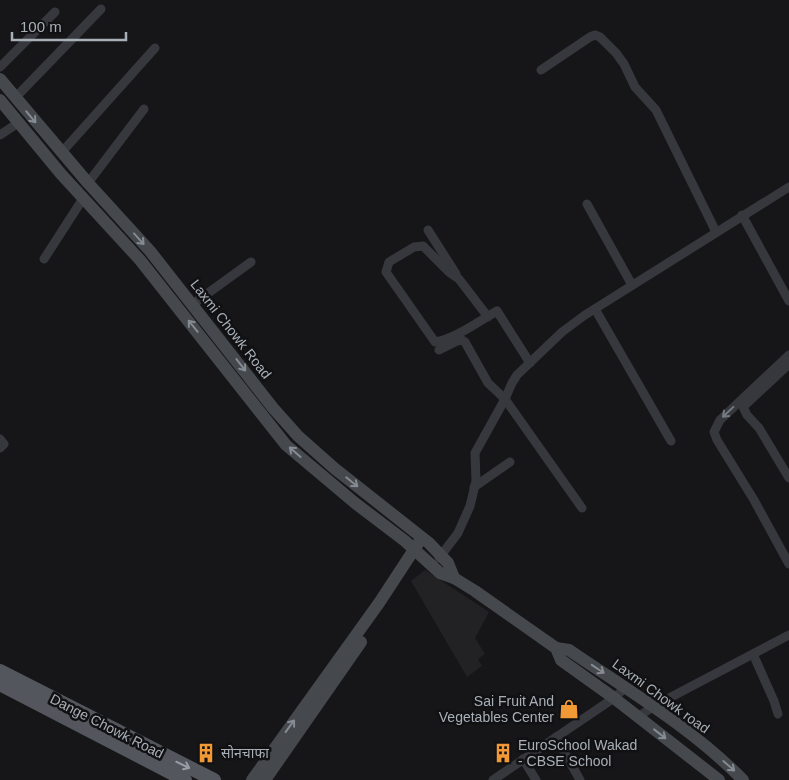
<svg xmlns="http://www.w3.org/2000/svg" width="789" height="780" font-family="Helvetica,'Noto Sans Devanagari',sans-serif">
	<style>
		.built { fill: #222225 }
		.lines { fill: none; stroke-linecap: round; stroke-linejoin: round }
		.minor { stroke: #37383d; stroke-width: 9 }
		.secondary { stroke: #45484d; stroke-width: 12 }
		.primary { stroke: #53565c; stroke-width: 14 }
		.oneway { stroke: #858b92 }
		.oneway2 { stroke: #757980 }
		.oneway3 { stroke: #979da5 }
		.labels { text-anchor: middle; stroke-width: 5; stroke-linejoin: round; paint-order: stroke }
		.street-label { font-size: 14px; fill: #a8afb7; stroke: #111113 }
		.poi-label { font-size: 14px; fill: #a8afb7; stroke: #111113; text-anchor: start }
	</style>
	<rect width="100%" height="100%" fill="#161618"/>
	<path class="built" d="M425 570 489 612 475 638 485 654 478 659 482 666 467 677 411 581Z"/>
	<g class="lines">
		<g class="minor">
			<path d="M0 67 55 12"/>
			<path d="M541 70 590 37 595 35 600 37 616 53 624 64 635 87 656 110 716 232"/>
			<path d="M15 98 101 9"/>
			<path d="M0 135 18 123"/>
			<path d="M62 152 155 48"/>
			<path d="M88 183 144 109"/>
			<path d="M587 204 632 285"/>
			<path d="M742 215 789 301"/>
			<path d="M428 230 456 274"/>
			<path d="M44 259 84 197"/>
			<path d="M193 304 251 262"/>
			<path d="M595 309 671 441"/>
			<path d="M488 317 459 279 449 272 423 246 414 247 389 262 386 272 435 342C455 339 479 321 497 311L530 363"/>
			<path d="M439 350 457 341 462 340 465 342 488 383 505 399 582 508"/>
			<path d="M789 355 720 420 714 432 717 440 754 500 789 564"/>
			<path d="M789 364 743 407 747 415 759 428 789 478"/>
			<path d="M0 439 4 444 0 448"/>
			<path d="M474 487 510 462"/>
			<path d="M439 558 458 533 470 506 476 481 475 453 505 399 512 383 517 375 562 332 585 315 789 187"/>
			<path d="M753 654 774 701 778 714"/>
			<path d="M638 717 654 706 789 635"/>
			<path d="M556 737 580 780"/>
			<path d="M523 759 536 780"/>
			<path d="M493 780 614 698 626 687"/>
		</g>
		<g class="secondary">
			<path d="M0 79 88 183 150 251 273 408 298 436 334 468 429 543 448 563 454 578"/>
			<path d="M0 100 61 174 140 260 286 445 355 503 405 541 440 573 454 578 475 591 556 648 561 660 614 698 719 780"/>
			<path d="M556 648 569 650C629 691 692 728 743 780"/>
			<path d="M252 780 379 603 419 542"/>
			<path d="M265 780 361 642"/>
		</g>
		<g class="primary">
			<path d="M0 671 214 780"/>
			<path d="M0 684 185 780"/>
		</g>
	</g>
	<defs><path id="oneway-shaft" d="M-6 0H5M1.5-3L5.5 0L1.5 3" fill="none" stroke-width="1.6" stroke-linecap="round" stroke-linejoin="round" transform="scale(1.25)"/></defs>
	<g class="oneway">
		<use href="#oneway-shaft" transform="translate(31 117) rotate(50)"/>
		<use href="#oneway-shaft" transform="translate(139 239) rotate(48)"/>
		<use href="#oneway-shaft" transform="translate(193 326) rotate(-129)"/>
		<use href="#oneway-shaft" transform="translate(241 365) rotate(52)"/>
		<use href="#oneway-shaft" transform="translate(295 452) rotate(-139)"/>
		<use href="#oneway-shaft" transform="translate(352 482) rotate(39)"/>
		<use href="#oneway-shaft" transform="translate(598 669) rotate(34)"/>
		<use href="#oneway-shaft" transform="translate(290 726) rotate(-54)"/>
		<use href="#oneway-shaft" transform="translate(660 734) rotate(38)"/>
		<use href="#oneway-shaft" transform="translate(729 766) rotate(41)"/>
	</g>
	<use class="oneway2" href="#oneway-shaft" transform="translate(728 412) rotate(137)"/>
	<use class="oneway3" href="#oneway-shaft" transform="translate(183 765) rotate(26)"/>
	<defs>
		<symbol id="shop-bare" viewBox="-9 -9 18 18"><path d="M-5-2.5h2.3a2.7 3.5 0 0 1 5.4 0H5L5.5 6h-11ZM-1.5-2.5h3a1.5 2.3 0 0 0-3 0Z" fill="#f09935" stroke="#111113" stroke-width="2.5" paint-order="stroke"/></symbol>
		<symbol id="building-bare" viewBox="-9 -9 18 18"><path d="M-4-6H4V6H1V3H-1V6H-4ZM-2.5-4.3h1.7v1.8h-1.7ZM.8-4.3h1.7v1.8H.8ZM-2.5-1h1.7V.8h-1.7ZM.8-1h1.7V.8H.8Z" fill="#f09935" stroke="#111113" stroke-width="2.5" paint-order="stroke"/></symbol>
	</defs>
	<g fill-rule="evenodd">
		<use href="#shop-bare" x="555" y="695" width="28" height="28"/>
		<use href="#building-bare" x="192" y="739" width="28" height="28"/>
		<use href="#building-bare" x="489" y="739" width="28" height="28"/>
	</g>
	<g class="labels">
		<g class="street-label">
			<text transform="translate(231 329) rotate(52)" y="5">Laxmi Chowk Road</text>
			<text transform="translate(661 696) rotate(36)" y="5">Laxmi Chowk road</text>
			<text transform="translate(107 726) rotate(27)" y="5">Dange Chowk Road</text>
		</g>
		<g class="poi-label">
			<text x="554" y="706" text-anchor="end">Sai Fruit And<tspan x="554" dy="16">Vegetables Center</tspan></text>
			<text x="518" y="750">EuroSchool Wakad<tspan x="518" dy="16">- CBSE School</tspan></text>
			<text x="221" y="758">सोनचाफा</text>
		</g>
	</g>
	<path d="M12 32v8h114v-8" fill="none" stroke="#a8afb7" stroke-width="2.5"/>
	<text x="20" y="32" font-size="15" fill="#a8afb7" stroke="#111113" stroke-width="4" paint-order="stroke">100 m</text>
</svg>
